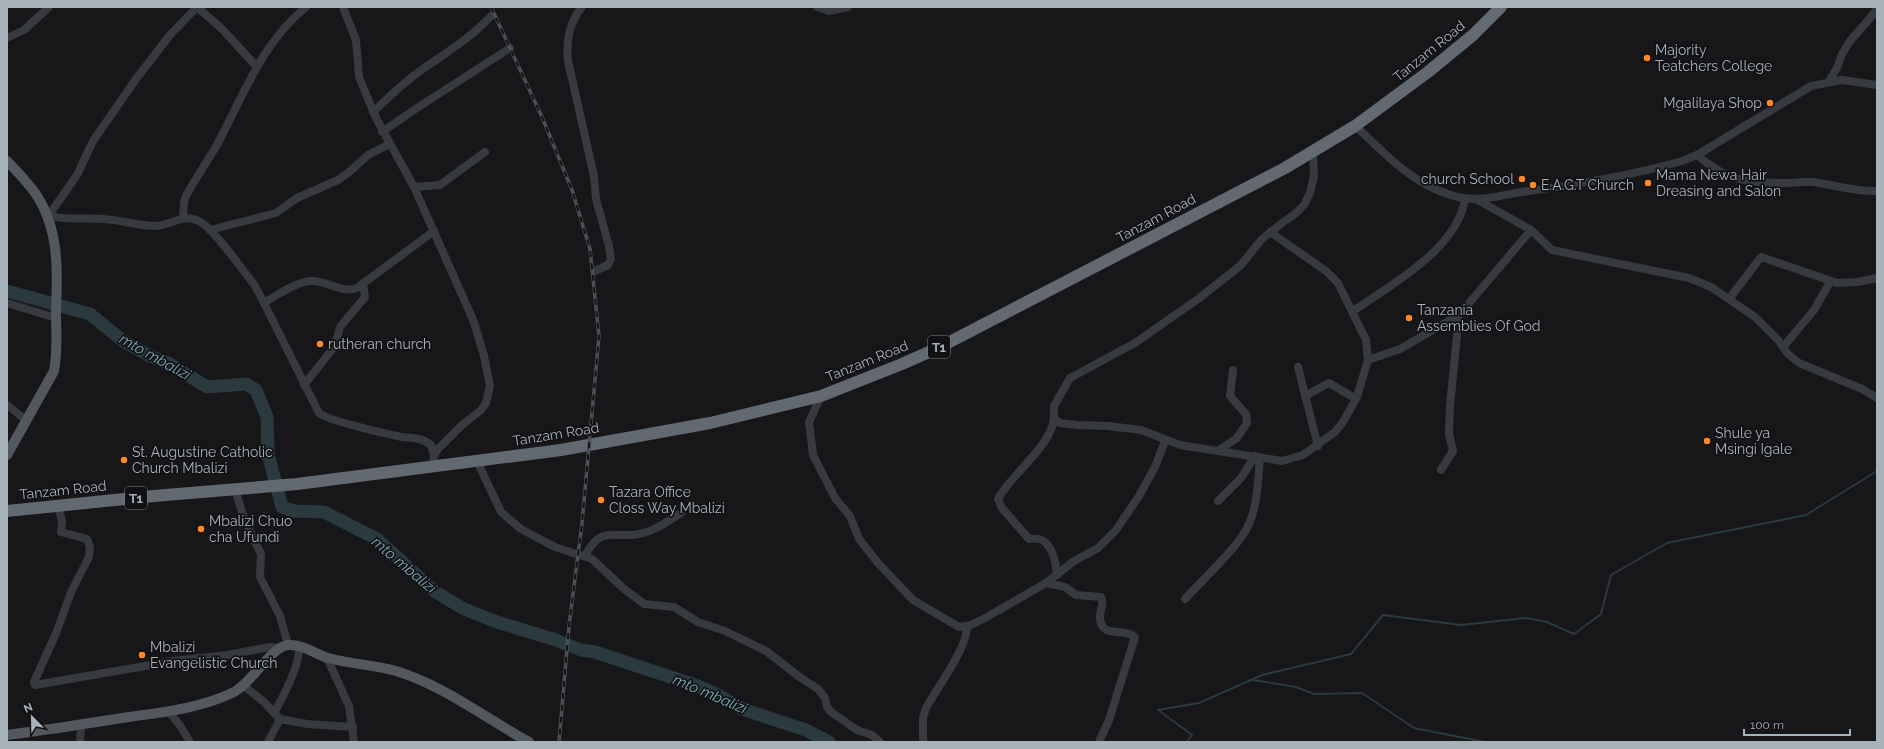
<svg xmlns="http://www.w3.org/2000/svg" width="1884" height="749" font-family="Raleway,sans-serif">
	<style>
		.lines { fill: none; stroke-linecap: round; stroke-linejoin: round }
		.stream { stroke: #2b3a3f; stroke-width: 2 }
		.river { stroke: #2b3a3f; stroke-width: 13 }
		.minor { stroke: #373a3f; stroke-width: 8 }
		.major { stroke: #53585e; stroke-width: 10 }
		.highway { stroke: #636970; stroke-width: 12 }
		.rail-casing { stroke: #4a4f54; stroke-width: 3.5 }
		.rail { stroke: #121214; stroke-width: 2; stroke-dasharray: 6; stroke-linecap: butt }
		.poi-dot { fill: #ff8929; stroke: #121214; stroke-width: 1.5 }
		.labels { text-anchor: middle; stroke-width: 3.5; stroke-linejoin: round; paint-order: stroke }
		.shield { fill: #121214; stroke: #7b8289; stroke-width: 1 }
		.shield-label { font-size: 13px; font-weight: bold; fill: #a8b2bb }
		.poi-label { font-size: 14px; fill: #a8b2bb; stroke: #121214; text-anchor: start }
		.street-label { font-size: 14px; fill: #a8b2bb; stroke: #121214 }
		.water-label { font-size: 15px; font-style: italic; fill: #7ba9b9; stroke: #121214 }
	</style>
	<rect width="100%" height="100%" fill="#171719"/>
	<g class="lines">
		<g class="stream">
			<path d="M1253 680 1296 687 1314 694 1362 693 1414 728 1485 742"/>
			<path d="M1187 742 1192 735 1158 710 1199 703 1262 675 1351 654 1383 615 1461 625 1527 618 1547 622 1574 634 1601 614 1611 575 1667 543 1806 515 1877 471"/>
			<path d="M1554 742H1564"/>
		</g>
		<path class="river" d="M7 291 90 314 123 341 150 356 170 364 207 387 246 384 256 390 267 417 268 454 282 507 294 511 324 512 377 539 434 591 464 609 497 622 553 639 581 650 595 652 698 686 720 696 742 709 806 730 829 742"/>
		<g class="minor">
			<path d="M197 7 222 29 256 66"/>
			<path d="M343 7 356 40 359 77 376 118 414 187 474 322 484 356 490 386 486 403 481 410 461 426 438 449 434 455 433 467"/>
			<path d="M582 7C569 23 566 40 568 61L594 176 596 199 609 246 611 259 608 265 595 271"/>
			<path d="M817 7 829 11 848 7"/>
			<path d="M7 38 24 30 49 7"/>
			<path d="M1829 81 1837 68 1842 54 1850 41 1877 10"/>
			<path d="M373 112C388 98 403 83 420 71 445 53 470 39 491 16"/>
			<path d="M1355 126C1381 149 1403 175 1435 189 1444 193 1454 197 1464 198 1482 201 1503 195 1521 192 1575 185 1629 176 1682 161L1697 155 1811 86 1842 80 1877 85"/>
			<path d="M382 132 417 108 510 48"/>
			<path d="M1697 155C1728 182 1748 183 1788 183 1796 183 1805 181 1813 182 1835 185 1854 192 1877 191"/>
			<path d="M414 187 440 185 485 152"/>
			<path d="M1476 199 1531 230 1552 250 1689 278 1711 287 1755 317 1778 340 1788 354 1799 363 1862 389 1877 398"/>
			<path d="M50 216C68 221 86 217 104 219 121 220 139 226 155 226 174 225 183 211 202 223 216 232 241 268 253 283L259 293 319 413C329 421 387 434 402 437 412 438 423 438 431 445L434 455"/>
			<path d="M47 218 77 175 93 141 136 79 170 35 197 7"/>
			<path d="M183 218 184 202 186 196C196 177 208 161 218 143 244 94 262 43 306 7"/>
			<path d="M210 230 276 213 297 198 338 180 348 173 368 155 390 144"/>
			<path d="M1270 232 1326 271 1338 283 1366 340 1368 360 1357 397 1343 422 1335 432 1303 455 1282 461 1180 445 1141 430 1108 426 1077 425 1060 423 1056 420 1054 417V406L1070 378 1135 343 1198 299 1240 266 1262 239 1282 223 1295 214 1304 205 1310 193 1314 176 1313 151"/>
			<path d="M1729 299 1761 257 1837 283 1858 282 1877 278"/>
			<path d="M265 302C278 295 295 282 311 281 327 280 341 294 357 288L434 231"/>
			<path d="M7 303 56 318"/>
			<path d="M1353 311C1390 286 1458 248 1465 199"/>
			<path d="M1783 347 1814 310 1830 282"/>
			<path d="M1368 360 1400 349 1459 315 1531 230"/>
			<path d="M1298 367 1318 446"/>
			<path d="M304 385 335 346 340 327 365 297 363 283"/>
			<path d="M821 396 809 422 813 455 835 498 850 516 859 539 878 563 913 600 959 627 971 625 985 618 1046 583 1074 561 1098 548 1116 530 1139 496 1155 467 1165 441"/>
			<path d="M1305 396 1329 383 1356 399"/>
			<path d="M7 405 27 421"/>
			<path d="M1054 417C1053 445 1011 474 998 499L1002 508 1029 539C1033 539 1038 538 1042 540 1053 546 1056 564 1057 575"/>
			<path d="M1218 451 1237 438 1247 423 1246 414 1230 396 1233 370"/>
			<path d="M477 461 501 512 521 529 555 547 592 559 623 588 644 604 674 607 698 622 725 631 766 651 801 678 818 689 825 698 827 707 831 712 857 730 872 735 880 742"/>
			<path d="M1441 470 1453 451 1449 434 1450 406 1459 315"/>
			<path d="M235 489 244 519 261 554 260 577 280 616 288 645"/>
			<path d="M1218 501 1241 478 1255 456"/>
			<path d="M58 506 62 521 61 532 87 539 90 547 89 557 71 592 57 631 34 682 35 685 174 661 227 655 270 647 279 648"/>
			<path d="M585 556C602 522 616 541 643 533 657 530 669 520 681 513"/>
			<path d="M1046 583 1065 587 1076 595 1101 597C1106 604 1095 616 1103 627 1109 635 1126 629 1135 637L1109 720 1099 742"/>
			<path d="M1185 599C1202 580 1240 546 1249 524 1258 503 1258 479 1260 457"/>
			<path d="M327 658 349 706 354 742"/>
			<path d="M244 686 264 702 280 719 307 724 353 727"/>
			<path d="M168 711 179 724 190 742"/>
			<path d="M274 713C283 697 301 664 299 646"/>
			<path d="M80 742 81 725"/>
			<path d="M268 742 280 719"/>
			<path d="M923 742V718L926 708C937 688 968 647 967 626"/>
		</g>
		<g class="major">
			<path d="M7 161C16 170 25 180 33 190 59 225 58 269 56 310 56 331 58 351 54 371L7 455"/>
			<path d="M7 735C48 730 89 723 129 717 164 712 200 708 232 693 252 684 270 647 288 645 303 644 315 654 328 658 351 664 374 665 396 671 445 686 485 718 529 742"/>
		</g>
		<path class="highway" d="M7 511 154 496 297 484 561 450 710 423 821 396 902 364 938 348 1285 168 1355 126 1428 72 1473 35 1501 7"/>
		<defs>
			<path id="rail" d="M491 7 542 117 572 190 590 249 599 336 582 523 569 626 559 742"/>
		</defs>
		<use href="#rail" class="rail-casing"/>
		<use href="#rail" class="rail"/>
	</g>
	<g class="poi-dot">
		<circle cx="1647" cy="58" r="4"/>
		<circle cx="1770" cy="103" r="4"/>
		<circle cx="1522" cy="179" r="4"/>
		<circle cx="1648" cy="183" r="4"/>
		<circle cx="1533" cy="185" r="4"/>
		<circle cx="1409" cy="318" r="4"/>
		<circle cx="320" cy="344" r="4"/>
		<circle cx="1707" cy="441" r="4"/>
		<circle cx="124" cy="460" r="4"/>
		<circle cx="601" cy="500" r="4"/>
		<circle cx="201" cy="529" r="4"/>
		<circle cx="142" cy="655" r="4"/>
	</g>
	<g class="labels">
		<g class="shield">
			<rect x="928" y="336" width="22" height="22" rx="3"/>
			<rect x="125" y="487" width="22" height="22" rx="3"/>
		</g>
		<g class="shield-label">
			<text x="939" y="352">T1</text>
			<text x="136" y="503">T1</text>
		</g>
		<g class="poi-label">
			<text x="1655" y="55">Majority<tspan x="1655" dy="16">Teatchers College</tspan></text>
			<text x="1762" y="108" text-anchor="end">Mgalilaya Shop</text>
			<text x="1656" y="180">Mama Newa Hair<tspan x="1656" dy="16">Dreasing and Salon</tspan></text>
			<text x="1514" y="184" text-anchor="end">church School</text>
			<text x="1541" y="190">E.A.G.T Church</text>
			<text x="1417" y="315">Tanzania<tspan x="1417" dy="16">Assemblies Of God</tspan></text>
			<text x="328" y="349">rutheran church</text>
			<text x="1715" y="438">Shule ya<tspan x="1715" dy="16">Msingi Igale</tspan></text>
			<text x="132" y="457">St. Augustine Catholic<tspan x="132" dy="16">Church Mbalizi</tspan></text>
			<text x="609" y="497">Tazara Office<tspan x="609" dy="16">Closs Way Mbalizi</tspan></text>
			<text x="209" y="526">Mbalizi Chuo<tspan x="209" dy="16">cha Ufundi</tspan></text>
			<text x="150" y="652">Mbalizi<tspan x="150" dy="16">Evangelistic Church</tspan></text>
		</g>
		<g class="street-label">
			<text transform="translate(1429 51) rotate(-39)" y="5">Tanzam Road</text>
			<text transform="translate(1156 218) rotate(-28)" y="5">Tanzam Road</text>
			<text transform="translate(867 361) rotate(-22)" y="5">Tanzam Road</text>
			<text transform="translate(556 434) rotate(-9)" y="5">Tanzam Road</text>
			<text transform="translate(63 490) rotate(-6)" y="5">Tanzam Road</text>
		</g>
		<g class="water-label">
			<text transform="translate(155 357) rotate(29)" y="5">mto mbalizi</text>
			<text transform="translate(404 565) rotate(40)" y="5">mto mbalizi</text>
			<text transform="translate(710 694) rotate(23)" y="5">mto mbalizi</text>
		</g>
	</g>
	<rect width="1884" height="749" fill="none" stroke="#a8b2bb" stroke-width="16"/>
	<g transform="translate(32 717) rotate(337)" stroke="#121214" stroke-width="3" paint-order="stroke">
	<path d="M0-3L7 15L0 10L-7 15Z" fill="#a8b2bb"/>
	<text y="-6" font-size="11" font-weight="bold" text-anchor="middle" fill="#a8b2bb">N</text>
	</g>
	<path d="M1744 729v6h106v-6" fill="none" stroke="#a8b2bb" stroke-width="2"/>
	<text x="1750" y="729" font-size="12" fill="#a8b2bb" stroke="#121214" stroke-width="3" paint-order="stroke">100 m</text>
</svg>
